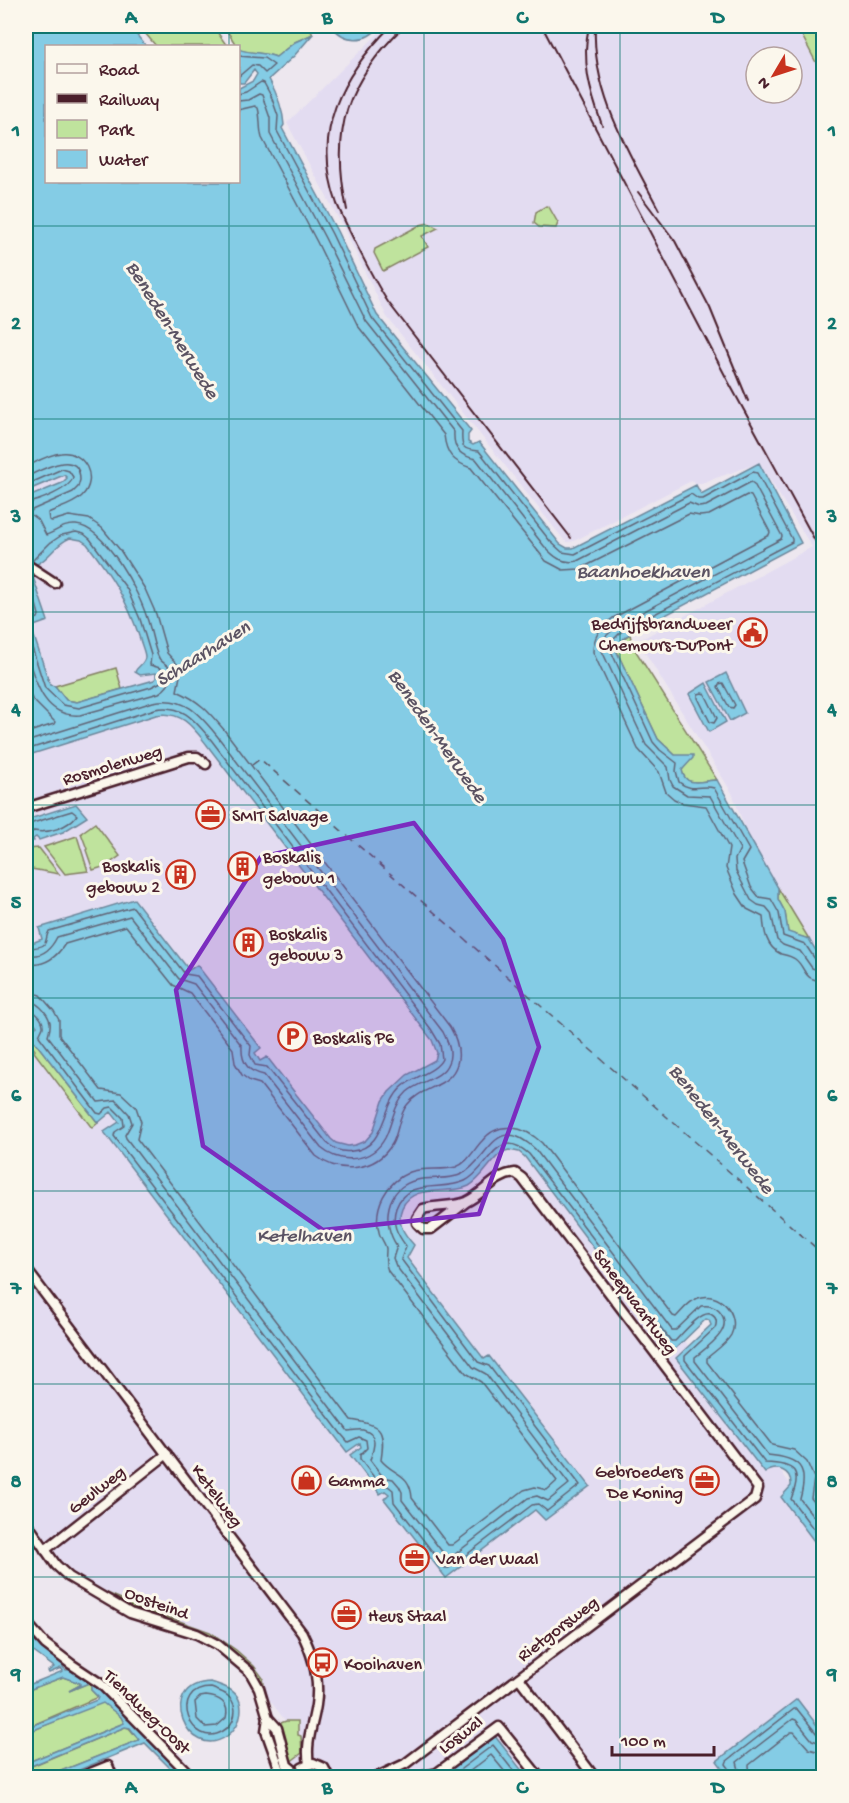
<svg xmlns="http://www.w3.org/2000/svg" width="849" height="1803" font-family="'Gochi Hand',sans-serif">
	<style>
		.built { fill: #e3dcf1; fill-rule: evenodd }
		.green { fill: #bfe39d; stroke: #848164; stroke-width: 1.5 }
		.water { fill: #84cce5; stroke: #6d879b; stroke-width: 1.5; fill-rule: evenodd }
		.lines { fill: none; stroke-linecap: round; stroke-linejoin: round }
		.shore { stroke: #616475; stroke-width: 1.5 }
		.ferry { stroke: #5b5363; stroke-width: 1.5; stroke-dasharray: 8 6; stroke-linecap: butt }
		.minor-casing { stroke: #4a1f2b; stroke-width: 13 }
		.minor { stroke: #fbf7ec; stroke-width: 8 }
		.rail { stroke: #4a1f2b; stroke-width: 2 }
		.marked { fill: #7b2cbf; fill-opacity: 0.2; stroke: #7b2cbf; stroke-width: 4.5; stroke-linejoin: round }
		.grid { fill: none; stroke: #0f766e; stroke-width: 1.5; stroke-opacity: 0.55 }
		.labels { text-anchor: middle; stroke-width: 6; stroke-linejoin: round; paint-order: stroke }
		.poi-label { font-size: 18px; fill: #4a1f2b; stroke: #fbf7ec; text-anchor: start }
		.street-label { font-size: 18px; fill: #4a1f2b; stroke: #fbf7ec }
		.water-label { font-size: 20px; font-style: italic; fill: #5b5363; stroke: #fbf7ec }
		.neatline { fill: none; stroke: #0f766e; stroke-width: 2 }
		.grid-label { font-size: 20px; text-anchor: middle; font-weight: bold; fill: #0f766e }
	</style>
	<rect width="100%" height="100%" fill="#ede7ef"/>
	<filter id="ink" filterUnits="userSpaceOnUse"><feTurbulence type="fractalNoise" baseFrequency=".0167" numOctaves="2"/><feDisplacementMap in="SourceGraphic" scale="12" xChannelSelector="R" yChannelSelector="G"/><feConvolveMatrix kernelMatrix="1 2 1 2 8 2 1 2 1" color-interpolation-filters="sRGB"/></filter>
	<g filter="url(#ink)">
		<g class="built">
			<path d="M386 26H823V1037L732 793 638 641 812 547 759 463 696 485 693 480 574 541 568 542 564 540 387 317 343 227 287 123ZM756 57H792V93H756Z"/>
			<path d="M26 326 558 1168 823 1529V1777H292L287 1723 229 1646 84 1583 45 1553 26 1525Z"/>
		</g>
		<g class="green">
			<path d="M139 26H213L227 46H156Z"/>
			<path d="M224 26H307L313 34 295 42 276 57C263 52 251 54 239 50Z"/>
			<path d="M797 26H823V70L821 72Z"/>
			<path d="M546 206 549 207 558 223 556 228 539 227 534 223 536 212Z"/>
			<path d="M428 223 438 228 422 236 428 247 383 271 374 253 375 249 420 225Z"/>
			<path d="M630 634 632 645 717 780C704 780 685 789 682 770L687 763 675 755 658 739 616 650 618 643Z"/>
			<path d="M116 668 122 689 77 702 66 700 55 686Z"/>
			<path d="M95 823 120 856 107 865 104 866 103 864V867L93 870 86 850 87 849 81 833Z"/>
			<path d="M77 836 88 871 65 874 44 847Z"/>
			<path d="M39 848 59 874 26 868V849Z"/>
			<path d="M778 888 809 939 788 933 785 912 778 899Z"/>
			<path d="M28 1033 98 1123 92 1128 34 1052 35 1050 26 1038Z"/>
			<path d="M86 1584 140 1607 210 1632 236 1650 254 1666 263 1678 262 1680 264 1683 258 1688 227 1649 141 1615Z"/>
			<path d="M63 1677 80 1683V1685L69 1691 88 1683 91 1685V1690L98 1697 26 1728V1691Z"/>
			<path d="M103 1702 121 1717 124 1723 26 1763V1733Z"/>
			<path d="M286 1721H298V1735L301 1736 302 1753 290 1762 278 1724Z"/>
			<path d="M125 1727 129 1728 139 1740 46 1777H34L27 1768Z"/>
		</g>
		<g class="water">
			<path d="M26 26H129L146 46H46V182H238L239 88 253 81 257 74 254 70 244 83H239V49C245 53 264 52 276 57L295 42 313 34 294 56 269 79C277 94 283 108 284 125L282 128 337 231 377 315 471 431 468 435V442L473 445 479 442 560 544 567 548H573L696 485 701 494 759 463 801 543 626 636 615 648 658 739 675 755H693V758L682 770C685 789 704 780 717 780L778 888V899L785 912 788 932 809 939 823 962V1553L781 1497 791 1486C792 1470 777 1465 765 1473L676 1358 711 1325 709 1320 706 1319 673 1351 669 1348 525 1157 519 1152 509 1150C494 1152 485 1177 469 1186 449 1196 413 1182 402 1208 396 1223 404 1234 414 1245L407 1258 484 1359 489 1356 590 1486 545 1520 535 1510 446 1578 384 1499 389 1494 385 1491 380 1494 350 1455 361 1447 360 1443 347 1452 104 1132 119 1122 111 1112 98 1123 28 1033 37 1026 26 1011V933L27 932 32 943 42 939 39 928 134 899 189 970 197 965 261 1048 255 1053 260 1061 267 1057 331 1139 336 1143 348 1146 355 1145 365 1141 373 1132 383 1101 389 1092 407 1075 435 1060 437 1053 432 1040 207 745C193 727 181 710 156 715L26 756V537L30 536 26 520V498L62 483 67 478 64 475 26 491ZM70 538 81 540 87 544C111 575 128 601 140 639 141 644 145 652 145 657 145 664 137 666 135 672L140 675 156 673V678L154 680 77 702 66 700 55 686 50 685 31 627 48 621 32 574 37 564C50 558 55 544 70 538Z"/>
			<path d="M332 26H379C368 43 344 43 332 26Z"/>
			<path d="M726 673 745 713 730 721 709 682Z"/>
			<path d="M706 683 726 722 709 732 689 694Z"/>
			<path d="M76 804 87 817 63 832 39 840 36 837 33 839 34 841 26 842V820Z"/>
			<path d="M26 1625 31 1632 29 1636C36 1646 54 1654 64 1662L63 1667 66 1670 74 1669 88 1680 89 1683 69 1691 80 1685V1683L63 1677 26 1691V1686L63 1671 61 1668 49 1673 48 1671 54 1667 31 1650 26 1652V1646L28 1645Z"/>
			<path d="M211 1682C217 1684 224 1686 229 1689 248 1700 242 1725 227 1736 188 1764 154 1683 211 1682Z"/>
			<path d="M91 1685C104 1688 120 1708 126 1719L131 1721 163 1752 167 1759 175 1763 189 1777H180L175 1773 162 1777H151L171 1769 145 1743 62 1777H46L139 1740 130 1728 125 1727 26 1768V1763L124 1723 121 1717 103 1703 26 1733V1728L97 1700 98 1697 91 1690Z"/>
			<path d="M797 1699 823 1733V1777H729L717 1761Z"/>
			<path d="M494 1735 527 1777 439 1778Z"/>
		</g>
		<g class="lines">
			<g class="shore">
				<path d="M238 56 264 58 274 65 265 73 258 66 252 65 238 77"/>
				<path d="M238 94 246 92 261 82 264 83 271 96 278 116 277 131 332 234 372 318 462 431C461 447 462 450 479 451L550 541 562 552 575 554 691 494 698 499H703L753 472 757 473 792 539V542L622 631 613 640 610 649 653 742 660 750 677 763 676 771 679 782C692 793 702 784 714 788L749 850 742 862 751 887 759 897 771 899 779 913 783 936 805 944 817 962 824 964"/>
				<path d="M238 101 248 100 259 94 262 95 270 118V134L325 238 366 321 454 432C453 449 460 456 476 459L544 546C554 557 562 564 577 561L689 503 699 507 706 506 751 482 754 484 782 536 781 539 618 625 606 636 602 651 646 745 668 767 670 780 673 786 687 795 710 796 740 849 735 859 736 871 751 900 758 905 766 907 771 913 777 940 783 945 800 951 812 968 824 972"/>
				<path d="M238 110 255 106 258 108C261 118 259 128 262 138L317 242 358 326 444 435C446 454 453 462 471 468L546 561 563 570 580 569 689 514 700 516 709 515 747 495 751 496 770 532 769 535 613 618C601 626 593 637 593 652L638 749 659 772 666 792 674 799 683 803 706 806 729 848 726 868 737 894 747 909 763 917C764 931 766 947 781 954 785 955 791 956 795 959 807 968 801 980 824 981"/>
				<path d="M26 467C36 462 49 454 61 453 85 450 99 479 82 496 73 505 59 508 48 513L49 520 52 521 69 516 89 519 102 528 120 550 145 589 156 614 167 653 178 665 180 676 177 691C200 701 209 712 225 731L450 1027C461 1046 464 1070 441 1083 429 1090 416 1093 407 1105 398 1116 399 1132 392 1144 376 1171 340 1175 316 1156L260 1084 250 1081 242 1075 235 1063 233 1049 190 993 173 985 126 926 65 944C56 958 44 967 26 964"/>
				<path d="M26 477C41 470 80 447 80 480L78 487 73 492 32 510 30 514 39 521 46 535C56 532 63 524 76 525 105 527 139 592 147 618 151 628 154 650 159 658 160 661 166 664 169 667 173 678 169 687 159 693L80 715C43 718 35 680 26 652"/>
				<path d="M26 485 62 469 69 471 73 477C71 489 37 502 26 503"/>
				<path d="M27 571 39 615 38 618 28 622 26 629 45 688 63 705 79 708 151 687 161 682 163 672 160 668 150 665 151 655 140 619 127 589 90 539 84 534 76 532 62 535 50 543 32 561"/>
				<path d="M26 682 32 699 55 722 54 724 26 733"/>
				<path d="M723 683 735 705 733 708 729 707 718 687 719 684Z"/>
				<path d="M702 693 705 694 717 718 714 723 710 722 698 698V694Z"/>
				<path d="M26 742 153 702C185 695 200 715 218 737L443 1032C448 1042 453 1053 448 1063 442 1079 419 1081 407 1092 393 1105 393 1122 385 1138 372 1162 341 1165 321 1148L264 1075C248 1072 241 1062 242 1046L194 984 179 979 130 916 57 937C51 949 42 959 26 954"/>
				<path d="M26 750 155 709C183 703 196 722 212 741L431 1029 440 1044 442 1059C436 1072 412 1077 401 1088 381 1107 386 1148 352 1151 343 1153 334 1149 327 1143L267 1067 255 1065 250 1055 251 1046 197 976 185 974 133 907 49 931C43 942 51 946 31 948L26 944"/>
				<path d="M26 825 72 811 77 815C68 827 49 834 34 831L26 836"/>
				<path d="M26 991 40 995 54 1011 59 1020V1035L101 1090 121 1093 136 1107 141 1122 137 1139 351 1420C380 1425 386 1428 381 1460 394 1476 410 1472 412 1498L448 1545H452L524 1490 535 1487 547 1490 557 1481 481 1382 466 1373 388 1271C384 1262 386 1258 386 1249 386 1244 380 1238 379 1232 373 1207 386 1182 410 1172 425 1167 442 1171 456 1167 468 1163 474 1149 482 1141 499 1120 524 1126 542 1143L673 1316 676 1317C683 1310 689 1301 698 1298 719 1290 741 1314 731 1335 726 1344 715 1351 707 1358V1362L772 1445 794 1450 807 1462 814 1478 811 1498 824 1515"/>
				<path d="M26 1000C36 1001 47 1011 50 1022 51 1027 49 1032 48 1036L98 1102 116 1100 129 1114 132 1123 125 1135 126 1138 348 1431C353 1431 358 1429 363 1430 380 1434 373 1450 370 1460L383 1477 393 1479 399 1486 402 1492V1500L447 1558H450L528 1498 537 1496 548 1501 569 1484 486 1374 473 1367 396 1266 393 1258 397 1246C381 1223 385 1187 417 1180 431 1176 449 1181 462 1174 489 1160 495 1111 535 1149L672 1330H676L701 1306C708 1305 714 1306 719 1311 736 1329 707 1347 695 1357V1361L768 1455C800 1458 809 1467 800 1499L824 1530"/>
				<path d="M26 1008C32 1009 44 1018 43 1027 42 1030 40 1033 39 1036L97 1113 101 1114 107 1108 112 1107 123 1118 124 1126 115 1132 114 1136 342 1435 348 1442 359 1437 366 1440 367 1448 360 1455V1459L380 1485 388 1486 393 1490 394 1502 445 1568H449L532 1505 538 1504 547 1511 580 1485 489 1366 478 1362 401 1259 406 1246C397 1234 391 1223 396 1208 407 1177 442 1192 465 1181 490 1169 496 1124 529 1154L671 1341H675C682 1334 703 1308 712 1315 717 1318 717 1323 715 1328L685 1356V1360L765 1463C795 1464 803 1470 791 1499L824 1543"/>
				<path d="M211 1688C216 1690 224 1692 228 1696 240 1707 235 1724 223 1731 191 1751 167 1688 211 1688Z"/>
				<path d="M206 1696C219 1697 230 1703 226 1718L217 1726 205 1727 197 1719 195 1702 200 1697Z"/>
				<path d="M449 1778 493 1745 519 1778"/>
				<path d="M461 1778 491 1755 510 1778"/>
				<path d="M733 1778 732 1772 726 1764 727 1761 794 1709H797L817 1734 824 1736"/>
				<path d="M741 1778 737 1762 793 1719 796 1720 812 1740 824 1744"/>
				<path d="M750 1778 749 1765 791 1732H794L809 1749 824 1753"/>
			</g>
			<path class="ferry" d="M252 765 260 759 824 1255"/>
			<defs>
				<g id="minor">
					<path d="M26 564 55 583"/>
					<path d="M26 808 189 757H197L206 764"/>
					<path d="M26 1269 302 1633C313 1655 320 1680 316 1705 313 1725 305 1743 309 1764"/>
					<path d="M26 1522 56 1565 69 1577 130 1613 197 1634 218 1645 250 1672 259 1688 268 1718 277 1728 287 1765 298 1774"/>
					<path d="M45 1550 167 1454"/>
					<path d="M26 1622 45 1644 71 1664 101 1684 193 1778"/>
					<path d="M519 1678 595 1778"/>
					<path d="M268 1718 266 1731 280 1770"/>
					<path d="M78 1778 108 1766 113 1778"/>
					<path d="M297 1778 302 1768 313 1763 324 1768 329 1778"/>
					<path d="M375 1778 405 1764 755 1499 758 1488 522 1178 515 1173C494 1175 484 1194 466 1202 454 1207 437 1205 423 1209L417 1218V1223L423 1229H431L466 1202"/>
					<path d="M414 1778 437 1773 499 1727 540 1778"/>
				</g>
			</defs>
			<use href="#minor" class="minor-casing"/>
			<use href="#minor" class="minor"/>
			<g class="rail">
				<path d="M391 26C341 76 311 132 337 204 343 218 350 232 357 246 367 265 376 284 388 302L571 538"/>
				<path d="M542 26 728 381 824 557"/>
				<path d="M589 26C581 61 590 92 602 125"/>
				<path d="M595 26C592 94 629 152 659 210"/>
				<path d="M638 192 675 241 710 308 748 401"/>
				<path d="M347 210C330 129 346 83 404 26"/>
			</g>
		</g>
	</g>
	<path class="marked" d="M414 823 503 939 539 1047 479 1214 323 1230 203 1146 176 990 261 857Z"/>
	<path class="grid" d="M229 26V46M424 26V1778M620 26V1778M229 182V1778M26 226H824M26 419H824M26 612H824M26 805H824M26 998H824M26 1191H824M26 1384H824M26 1577H824"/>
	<defs>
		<symbol id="civic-ring" viewBox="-11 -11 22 22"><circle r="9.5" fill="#fbf7ec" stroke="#c8321e" stroke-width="1.5"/><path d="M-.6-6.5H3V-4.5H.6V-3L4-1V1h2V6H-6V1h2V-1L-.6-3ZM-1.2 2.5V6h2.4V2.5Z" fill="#c8321e"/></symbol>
		<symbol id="office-ring" viewBox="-11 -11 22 22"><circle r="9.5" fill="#fbf7ec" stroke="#c8321e" stroke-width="1.5"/><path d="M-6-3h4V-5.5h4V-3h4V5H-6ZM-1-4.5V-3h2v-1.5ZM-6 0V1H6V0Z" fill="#c8321e"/></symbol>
		<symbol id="building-ring" viewBox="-11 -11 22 22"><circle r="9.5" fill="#fbf7ec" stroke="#c8321e" stroke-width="1.5"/><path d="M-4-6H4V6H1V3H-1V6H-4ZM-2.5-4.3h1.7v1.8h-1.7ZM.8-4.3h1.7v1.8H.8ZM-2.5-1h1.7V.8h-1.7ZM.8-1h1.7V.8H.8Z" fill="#c8321e"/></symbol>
		<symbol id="parking-ring" viewBox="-11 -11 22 22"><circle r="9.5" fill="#fbf7ec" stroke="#c8321e" stroke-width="1.5"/><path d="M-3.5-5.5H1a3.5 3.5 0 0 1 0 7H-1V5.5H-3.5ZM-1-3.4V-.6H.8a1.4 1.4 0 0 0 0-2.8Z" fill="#c8321e"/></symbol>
		<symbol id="shop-ring" viewBox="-11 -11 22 22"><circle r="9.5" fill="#fbf7ec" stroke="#c8321e" stroke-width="1.5"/><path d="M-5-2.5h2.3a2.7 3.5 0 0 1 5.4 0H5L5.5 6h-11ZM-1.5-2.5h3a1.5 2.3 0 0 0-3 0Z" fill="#c8321e"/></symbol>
		<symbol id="bus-ring" viewBox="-11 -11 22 22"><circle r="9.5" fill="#fbf7ec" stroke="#c8321e" stroke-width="1.5"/><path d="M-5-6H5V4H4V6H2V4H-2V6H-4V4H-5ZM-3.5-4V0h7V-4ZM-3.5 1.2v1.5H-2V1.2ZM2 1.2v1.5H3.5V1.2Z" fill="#c8321e"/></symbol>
	</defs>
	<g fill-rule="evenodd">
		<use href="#civic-ring" x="736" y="616" width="33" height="33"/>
		<use href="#office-ring" x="194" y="798" width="33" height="33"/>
		<use href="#building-ring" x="226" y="850" width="33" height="33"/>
		<use href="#building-ring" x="164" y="858" width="33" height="33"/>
		<use href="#building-ring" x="232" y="926" width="33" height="33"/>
		<use href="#parking-ring" x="276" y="1020" width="33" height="33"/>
		<use href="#shop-ring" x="290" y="1464" width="33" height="33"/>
		<use href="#office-ring" x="688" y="1464" width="33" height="33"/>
		<use href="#office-ring" x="398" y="1542" width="33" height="33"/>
		<use href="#office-ring" x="330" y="1598" width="33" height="33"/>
		<use href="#bus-ring" x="306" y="1646" width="33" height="33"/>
	</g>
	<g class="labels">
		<g class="poi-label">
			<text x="732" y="629" text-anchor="end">Bedrijfsbrandweer<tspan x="732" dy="21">Chemours-DuPont</tspan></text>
			<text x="232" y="821">SMIT Salvage</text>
			<text x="263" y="862">Boskalis<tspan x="263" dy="21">gebouw 1</tspan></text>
			<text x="160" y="871" text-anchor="end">Boskalis<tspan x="160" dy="21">gebouw 2</tspan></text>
			<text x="269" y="939">Boskalis<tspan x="269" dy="21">gebouw 3</tspan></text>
			<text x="313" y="1043">Boskalis P6</text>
			<text x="683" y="1477" text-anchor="end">Gebroeders<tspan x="683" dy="21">De Koning</tspan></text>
			<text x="328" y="1486">Gamma</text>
			<text x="436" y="1564">Van der Waal</text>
			<text x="368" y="1621">Heus Staal</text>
			<text x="344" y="1669">Kooihaven</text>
		</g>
		<g class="street-label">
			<text transform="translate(112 764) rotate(-17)" y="6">Rosmolenweg</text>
			<text transform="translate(636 1301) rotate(53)" y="6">Scheepvaartweg</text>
			<text transform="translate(96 1489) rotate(-38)" y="6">Geulweg</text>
			<text transform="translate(218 1495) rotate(53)" y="6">Ketelweg</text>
			<text transform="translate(157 1602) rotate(20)" y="6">Oosteind</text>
			<text transform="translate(557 1628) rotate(-37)" y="6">Rietgorsweg</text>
			<text transform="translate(148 1711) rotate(44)" y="6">Tiendweg-Oost</text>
			<text transform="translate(460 1734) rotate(-37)" y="6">Loswal</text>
		</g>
		<g class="water-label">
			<text transform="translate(174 329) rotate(58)" y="7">Beneden-Merwede</text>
			<text x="643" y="577">Baanhoekhaven</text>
			<text transform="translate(202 652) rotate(-32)" y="7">Schaarhaven</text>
			<text transform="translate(439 735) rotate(55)" y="7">Beneden-Merwede</text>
			<text transform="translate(723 1128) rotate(52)" y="7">Beneden-Merwede</text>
			<text x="304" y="1241">Ketelhaven</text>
		</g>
	</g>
	<rect width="849" height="1803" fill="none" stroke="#fbf7ec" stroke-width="66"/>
	<rect x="45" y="45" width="195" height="138" fill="#fbf7ec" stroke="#b4a19f" stroke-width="1.5"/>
	<rect x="57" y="64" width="30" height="9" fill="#fbf7ec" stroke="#b4a19f" stroke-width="1.5"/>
	<text x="99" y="75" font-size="18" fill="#4a1f2b">Road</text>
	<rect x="57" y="94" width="30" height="9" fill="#4a1f2b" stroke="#b4a19f" stroke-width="1.5"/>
	<text x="99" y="105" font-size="18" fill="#4a1f2b">Railway</text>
	<rect x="57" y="120" width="30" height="18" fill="#bfe39d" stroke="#b4a19f" stroke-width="1.5"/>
	<text x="99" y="135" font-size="18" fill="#4a1f2b">Park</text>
	<rect x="57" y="150" width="30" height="18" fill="#84cce5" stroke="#b4a19f" stroke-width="1.5"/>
	<text x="99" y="165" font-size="18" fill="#4a1f2b">Water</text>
	<g transform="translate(774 75) rotate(231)"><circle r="28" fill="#fbf7ec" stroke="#b4a19f" stroke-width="1.5"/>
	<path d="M0-4.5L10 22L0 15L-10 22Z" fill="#c8321e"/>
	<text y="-9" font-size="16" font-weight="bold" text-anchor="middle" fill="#4a1f2b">N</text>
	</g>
	<path d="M612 1746v9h102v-9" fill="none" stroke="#4a1f2b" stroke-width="3"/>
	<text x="621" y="1746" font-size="18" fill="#4a1f2b" stroke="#fbf7ec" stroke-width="4.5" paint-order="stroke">100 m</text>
	<rect x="33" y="33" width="783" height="1737" class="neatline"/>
	<g class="grid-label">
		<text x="131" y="23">A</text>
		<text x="327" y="23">B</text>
		<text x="522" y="23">C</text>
		<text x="718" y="23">D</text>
		<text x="16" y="136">1</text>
		<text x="832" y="136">1</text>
		<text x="16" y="329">2</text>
		<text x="832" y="329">2</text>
		<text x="16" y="522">3</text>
		<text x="832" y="522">3</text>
		<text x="16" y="715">4</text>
		<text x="832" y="715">4</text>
		<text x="16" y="908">5</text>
		<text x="832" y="908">5</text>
		<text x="16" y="1101">6</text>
		<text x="832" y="1101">6</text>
		<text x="16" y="1294">7</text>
		<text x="832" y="1294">7</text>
		<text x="16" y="1487">8</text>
		<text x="832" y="1487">8</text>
		<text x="16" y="1680">9</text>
		<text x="832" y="1680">9</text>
		<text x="131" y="1793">A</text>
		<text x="327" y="1793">B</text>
		<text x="522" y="1793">C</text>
		<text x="718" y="1793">D</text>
	</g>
</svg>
